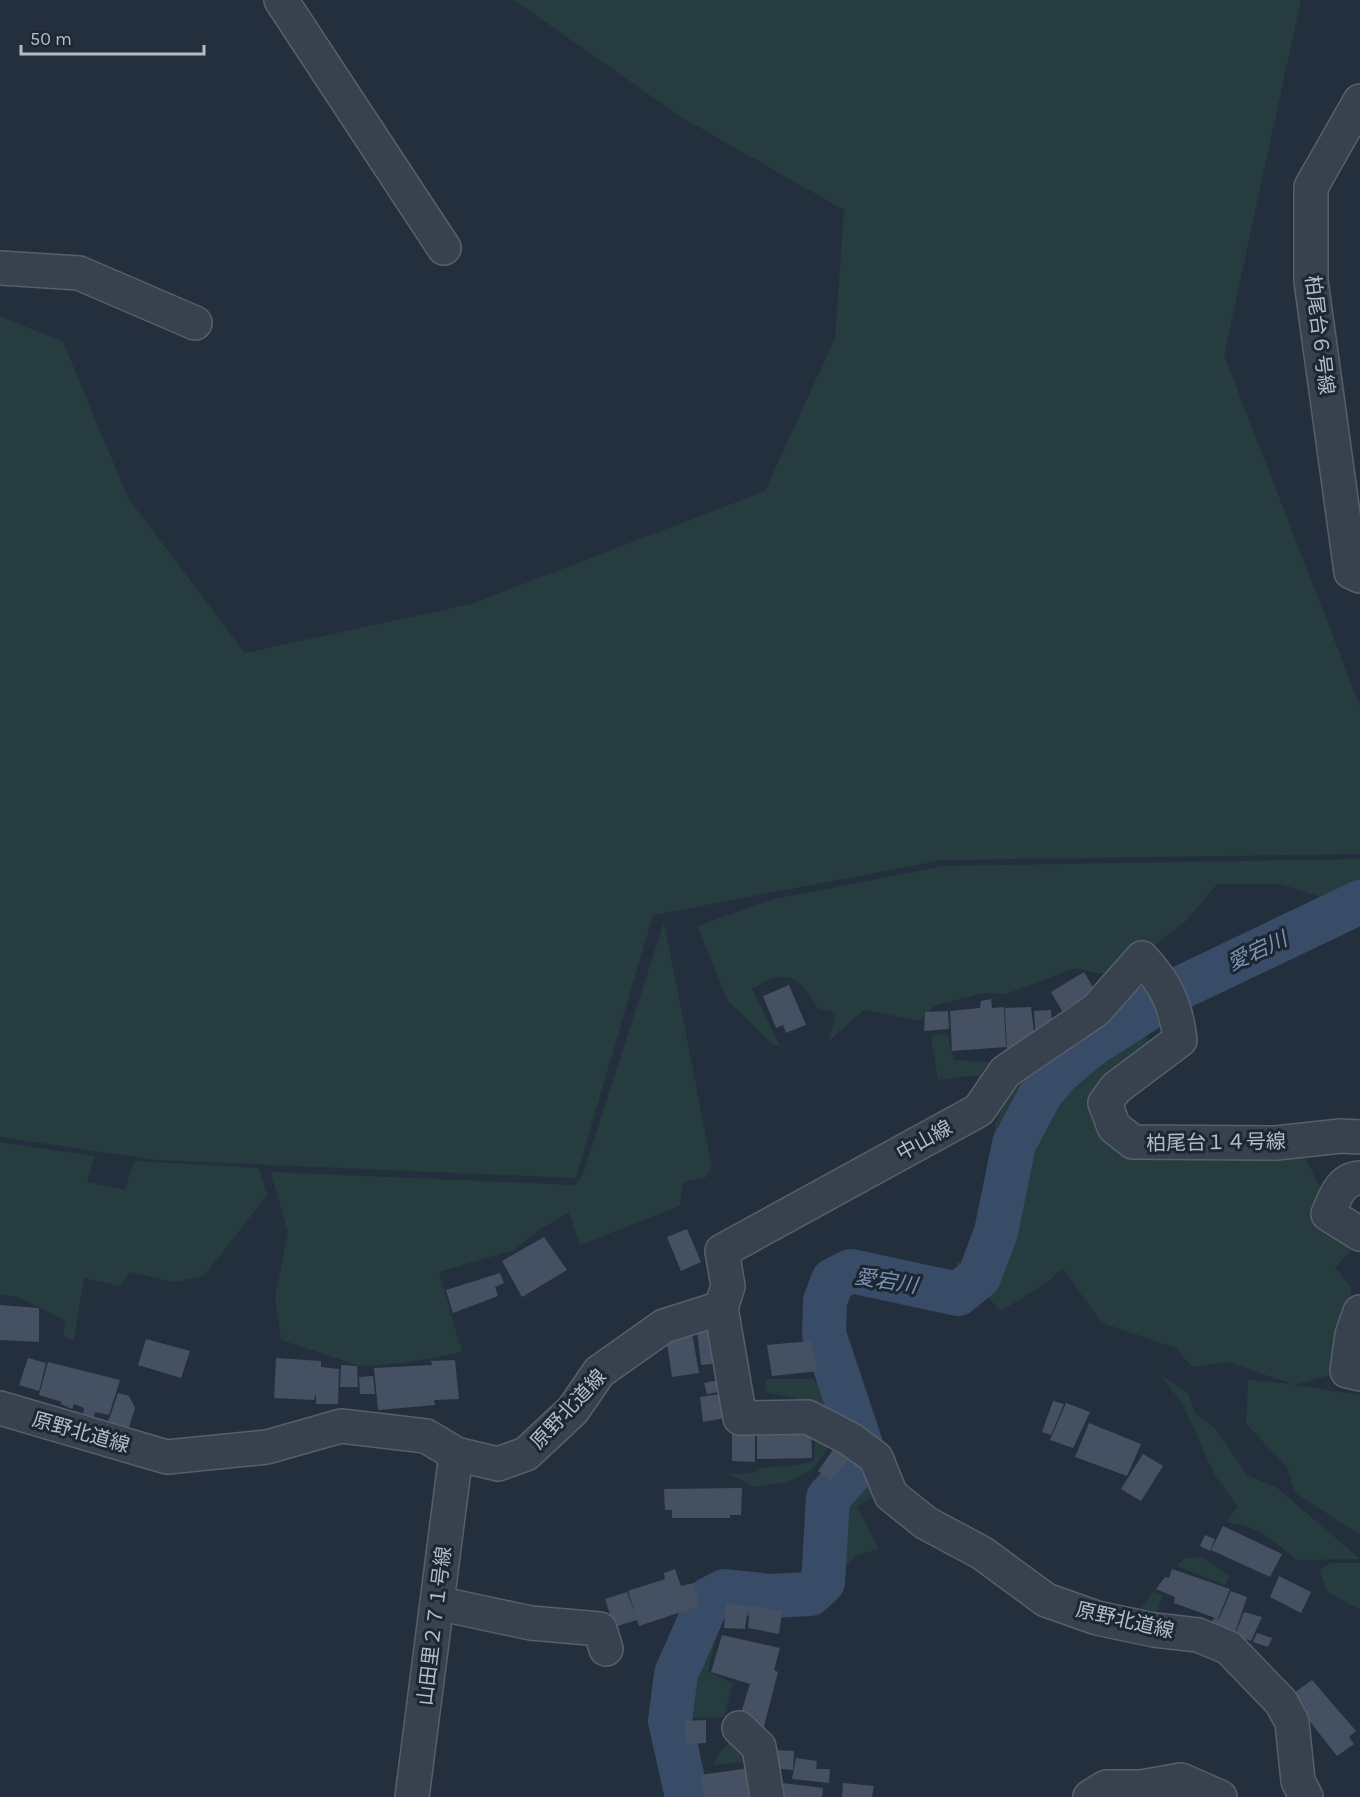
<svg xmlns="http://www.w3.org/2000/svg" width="1360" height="1797" font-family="Karla,'Noto Sans JP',sans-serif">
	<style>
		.green { fill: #263c3f }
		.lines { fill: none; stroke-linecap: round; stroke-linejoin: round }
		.river { stroke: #394c67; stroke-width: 44 }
		.building { fill: #455162 }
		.minor-casing { stroke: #565f6c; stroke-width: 36 }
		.minor { stroke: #38414e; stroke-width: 33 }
		.labels { text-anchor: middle; stroke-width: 6; stroke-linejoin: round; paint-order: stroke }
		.street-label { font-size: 20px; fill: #b4bcc9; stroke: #1d2633 }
		.water-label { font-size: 21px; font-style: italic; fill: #7c92b1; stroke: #1d2633 }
	</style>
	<rect width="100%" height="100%" fill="#242f3e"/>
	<g class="green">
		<path d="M514 0H1301L1224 355 1360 706V854L943 860 653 915 576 1178 156 1160 0 1137V316L63 342 128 498 245 653 471 604 765 491 835 338 844 210 681 117Z"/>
		<path d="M1360 859V909L1280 884H1217L1187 920 1114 977 1076 968 1006 994 983 993 934 1006 920 1021 864 1010 829 1041 836 1013 817 1008C800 974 783 968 752 989L780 1046 772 1044 727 1000 697 926 774 899 945 866Z"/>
		<path d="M664 922 712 1167 705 1178 683 1182 680 1206 580 1245 569 1213 540 1229 514 1250 439 1272 462 1352 405 1363 360 1366 281 1340 275 1298 288 1233 271 1172 575 1185 583 1174Z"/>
		<path d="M1115 995 1156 1050 1112 1085 1111 1134 1300 1146 1325 1199 1356 1246 1335 1267 1352 1288 1334 1374 1294 1385 1360 1395V1535L1295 1493 1287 1467 1246 1424 1248 1380 1292 1384 1228 1362 1192 1367 1176 1348 1102 1323 1062 1268 1048 1282 1001 1311 956 1263 973 1255 988 1188 995 1123 1013 1084Z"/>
		<path d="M947 1033 954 1060 1002 1063 981 1083 977 1075 938 1080 931 1036Z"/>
		<path d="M0 1142 94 1156 87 1182 125 1190 134 1161 259 1168 267 1195 204 1276 174 1282 130 1272 120 1286 84 1278 74 1340 63 1336 65 1320 17 1297 0 1295Z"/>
		<path d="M818 1316 837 1317 871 1441 808 1401 765 1392 766 1379H812L826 1391 811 1338Z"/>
		<path d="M1158 1373 1188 1393 1196 1415 1215 1428 1247 1475 1276 1487 1360 1559 1296 1560C1275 1541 1254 1524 1226 1522L1238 1507 1214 1474 1183 1404Z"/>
		<path d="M815 1428 833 1441 813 1469 788 1482 755 1487 728 1474 754 1473 760 1468 790 1466 814 1461Z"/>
		<path d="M857 1457 883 1491 857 1507 879 1549 857 1555 832 1581 819 1572V1498C828 1492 829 1481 836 1473 842 1467 850 1462 857 1457Z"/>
		<path d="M1202 1557 1229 1576 1225 1585 1177 1566 1185 1558Z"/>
		<path d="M1331 1563H1360V1610L1327 1591 1320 1570Z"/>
		<path d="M1154 1591 1163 1596 1156 1614 1168 1617H1195L1207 1629 1138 1611Z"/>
		<path d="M721 1617 708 1672 733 1683 724 1717 683 1718V1734C671 1727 672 1718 675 1706L688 1703 689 1684 677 1677 693 1640 684 1633 691 1620Z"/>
		<path d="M742 1738 755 1761 714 1765C719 1749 726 1743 742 1738Z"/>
	</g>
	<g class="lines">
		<path class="river" d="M687 1797 670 1721 676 1674 709 1599 725 1591 771 1596 810 1594 823 1582 828 1498 865 1457 824 1334 825 1301 833 1280 851 1271 958 1294 979 1277 996 1232 1014 1144 1041 1093 1058 1073 1090 1046 1180 988 1360 902"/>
	</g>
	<g class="building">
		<path d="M1084 972 1095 991 1062 1011 1051 992Z"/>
		<path d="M789 985 806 1025 786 1033 783 1025 776 1028 763 996Z"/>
		<path d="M991 999 992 1008 1004 1007 1006 1047 952 1051 950 1011 980 1008 981 1001Z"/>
		<path d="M1031 1007 1036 1049 1007 1051 1005 1008Z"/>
		<path d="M1051 1010 1053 1035 1036 1040 1034 1011Z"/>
		<path d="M948 1011 949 1029 924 1031 925 1012Z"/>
		<path d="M687 1229 701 1262 681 1271 667 1237Z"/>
		<path d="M544 1237 567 1270 522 1297 502 1261Z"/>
		<path d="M500 1273 504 1283 495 1287 498 1296 453 1313 446 1290Z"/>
		<path d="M0 1305 39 1308V1342L0 1340Z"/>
		<path d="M716 1327 722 1363 701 1365 697 1330Z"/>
		<path d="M692 1333 699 1373 672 1377 666 1336Z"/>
		<path d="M146 1339 190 1351 181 1378 138 1365Z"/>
		<path d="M811 1341 818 1371 772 1376 767 1345Z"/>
		<path d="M28 1358 46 1363 39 1391 19 1385Z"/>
		<path d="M276 1358 321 1361V1367L339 1369 338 1404H316V1394L314 1400 274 1398Z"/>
		<path d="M455 1360 459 1399 434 1400 435 1405 378 1410 374 1368 432 1365 431 1361Z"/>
		<path d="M48 1362 120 1380 109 1415 95 1412 94 1417 83 1414 84 1408 74 1404 72 1409 61 1404 62 1402 39 1395Z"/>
		<path d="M341 1365 357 1366 358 1387H340Z"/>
		<path d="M373 1376 375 1394H360L359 1377Z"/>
		<path d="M723 1379 725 1391 707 1394 704 1383Z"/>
		<path d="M118 1393 129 1396 135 1408 127 1433 106 1428Z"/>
		<path d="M727 1393 731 1417 703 1422 700 1397Z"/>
		<path d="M1053 1401 1064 1404 1051 1435 1042 1432Z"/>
		<path d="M1066 1403 1090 1412 1073 1448 1050 1440Z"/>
		<path d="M1089 1423 1141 1444 1127 1476 1075 1457Z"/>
		<path d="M732 1425 755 1426V1462L732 1461Z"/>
		<path d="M757 1426 811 1427 812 1458 757 1459Z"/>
		<path d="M837 1444 853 1455 831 1480 818 1471Z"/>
		<path d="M1143 1454 1163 1466 1141 1501 1121 1489Z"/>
		<path d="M742 1488 741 1515H730V1518H672V1510H665L664 1489Z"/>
		<path d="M1223 1526 1282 1554 1270 1577 1211 1550Z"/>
		<path d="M1205 1535 1215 1539 1210 1551 1200 1546Z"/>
		<path d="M675 1569 681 1586 694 1583 699 1606 639 1626 637 1620 614 1627 605 1599 627 1592 635 1614 628 1591 665 1579 664 1573Z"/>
		<path d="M1172 1569 1230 1589 1218 1619 1174 1603 1175 1597 1156 1589 1165 1577 1169 1578Z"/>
		<path d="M1279 1576 1311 1592 1301 1613 1270 1597Z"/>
		<path d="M1231 1591 1247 1597 1235 1633 1211 1623 1214 1618 1219 1619Z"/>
		<path d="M726 1604 748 1606 745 1629 724 1628Z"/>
		<path d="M750 1606 782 1611 779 1634 748 1628Z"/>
		<path d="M1244 1612 1262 1617 1251 1641 1235 1635Z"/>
		<path d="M1257 1633 1272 1638 1268 1647 1253 1642Z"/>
		<path d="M722 1635 780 1648 774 1670 778 1672 762 1734 745 1728 749 1714 741 1713 750 1684 711 1672Z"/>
		<path d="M1312 1680 1356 1731 1349 1737 1354 1744 1337 1756 1290 1696Z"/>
		<path d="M706 1720V1743L686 1744 685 1721Z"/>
		<path d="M773 1750 794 1751 793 1770 771 1768Z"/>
		<path d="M796 1758 817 1761 816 1769H830L829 1783 792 1779Z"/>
		<path d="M757 1767 762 1797H704L700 1775Z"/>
		<path d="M782 1783 823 1788 822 1797H780Z"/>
		<path d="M843 1783 874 1786 872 1797H842Z"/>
	</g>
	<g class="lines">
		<defs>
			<g id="minor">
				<path d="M281 0 444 248"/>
				<path d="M1360 101 1311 187V281L1351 572 1360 576"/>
				<path d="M0 268 79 273 195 323"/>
				<path d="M1360 1178C1340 1179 1335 1198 1328 1214L1360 1234"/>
				<path d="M721 1308 728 1286 722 1251 979 1110 1005 1072 1096 1010 1142 958C1166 984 1176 1005 1180 1040L1116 1088 1105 1103 1114 1127 1133 1142 1276 1143 1341 1136 1360 1137"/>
				<path d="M1360 1312 1352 1335 1347 1371 1360 1374"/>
				<path d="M0 1408 167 1457 267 1447 341 1426 426 1436 456 1454 498 1464 526 1454 573 1410 599 1372 664 1326 721 1308 740 1418 808 1417 850 1439 876 1458 891 1495 926 1523 982 1553 1046 1600 1097 1618 1154 1630 1198 1635 1229 1648 1281 1702 1292 1722 1298 1781 1306 1797"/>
				<path d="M437 1603 531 1623 600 1629 606 1649"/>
				<path d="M739 1728 759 1747 767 1797"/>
				<path d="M412 1797 456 1454"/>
				<path d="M1090 1797 1106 1787H1141L1181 1780 1220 1797"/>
			</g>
		</defs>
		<use href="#minor" class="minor-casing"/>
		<use href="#minor" class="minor"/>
	</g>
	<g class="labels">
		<g class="street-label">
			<text transform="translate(1320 335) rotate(83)" y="7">柏尾台６号線</text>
			<text transform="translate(924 1140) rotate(-29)" y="7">中山線</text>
			<text transform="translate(1216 1142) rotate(-1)" y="7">柏尾台１４号線</text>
			<text transform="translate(568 1409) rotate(-47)" y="7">原野北道線</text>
			<text transform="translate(81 1432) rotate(16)" y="7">原野北道線</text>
			<text transform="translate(1125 1620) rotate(13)" y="7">原野北道線</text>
			<text transform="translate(434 1626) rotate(-83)" y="7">山田里２７１号線</text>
		</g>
		<g class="water-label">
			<text transform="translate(1257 951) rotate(-25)" y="7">愛宕川</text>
			<text transform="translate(886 1281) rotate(9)" y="7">愛宕川</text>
		</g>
	</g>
	<path d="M21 45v9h183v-9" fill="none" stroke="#b4bcc9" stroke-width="3"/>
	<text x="30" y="45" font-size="18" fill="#b4bcc9" stroke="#1d2633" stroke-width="4.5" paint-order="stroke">50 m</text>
</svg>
